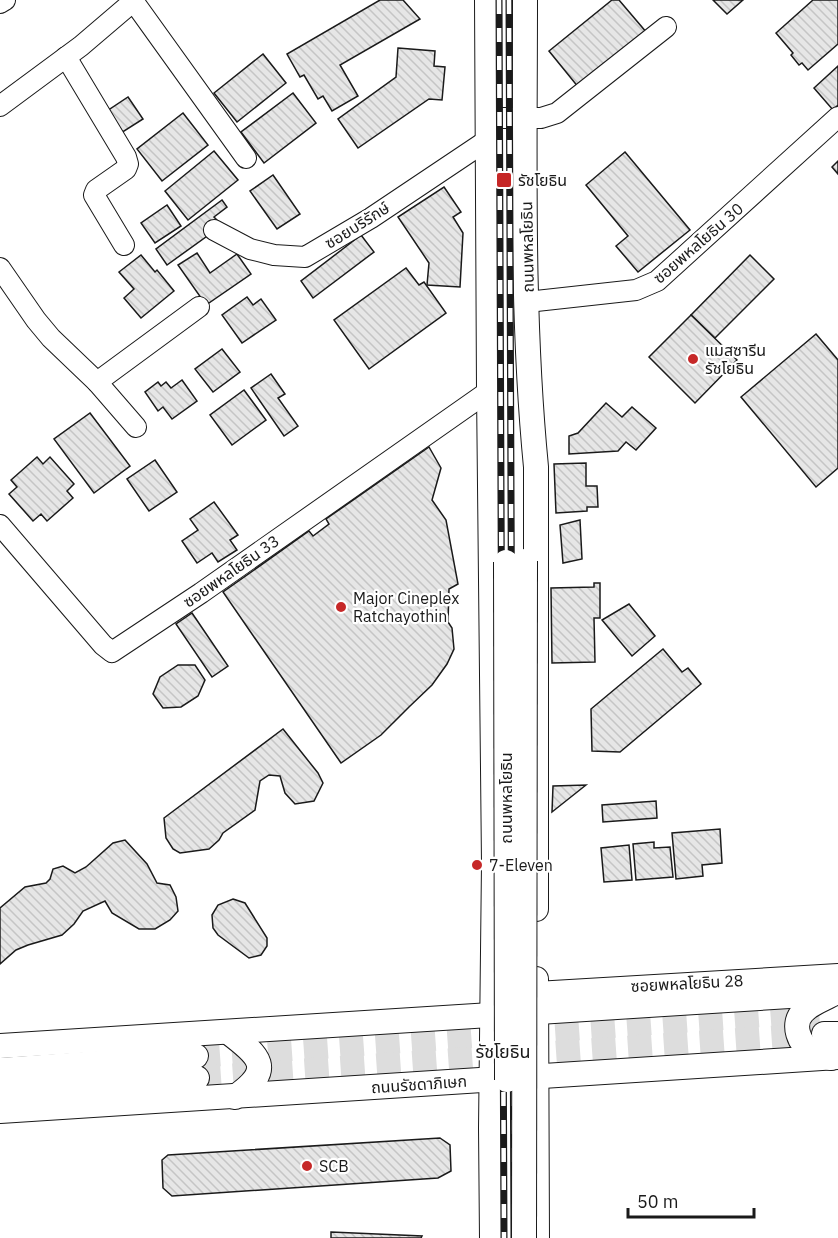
<svg xmlns="http://www.w3.org/2000/svg" width="838" height="1238" font-family="'IBM Plex Sans','Noto Sans Thai',sans-serif">
	<style>
		.building { fill: url(#building-back-hatch); stroke: #1a1a1a; stroke-width: 1.5 }
		.lines { fill: none; stroke-linecap: round; stroke-linejoin: round }
		.major-tunnel { stroke: #ddd; stroke-width: 24; stroke-dasharray: 24 12; stroke-linecap: butt }
		.minor-casing { stroke: #1a1a1a; stroke-width: 22 }
		.major-casing { stroke: #1a1a1a; stroke-width: 26 }
		.minor { stroke: #fff; stroke-width: 20 }
		.major { stroke: #fff; stroke-width: 24 }
		.rail-casing { stroke: #1a1a1a; stroke-width: 7 }
		.rail { stroke: #fff; stroke-width: 4.5; stroke-dasharray: 14; stroke-linecap: butt }
		.major-bridge-casing { stroke: #1a1a1a; stroke-width: 26; stroke-linecap: butt }
		.major-bridge { stroke: #fff; stroke-width: 24 }
		.poi-dot { fill: #c62828; stroke: #fff; stroke-width: 2 }
		.labels { text-anchor: middle; stroke-width: 4.5; stroke-linejoin: round; paint-order: stroke }
		.poi-label { font-size: 16px; fill: #1a1a1a; stroke: #fff; text-anchor: start }
		.street-label { font-size: 16px; fill: #1a1a1a; stroke: #fff }
		.neighbourhood-label { font-size: 18px; fill: #1a1a1a; stroke: #fff }
	</style>
	<defs>
		<pattern id="building-back-hatch" width="6" height="6" patternUnits="userSpaceOnUse" patternTransform="scale(1.5)"><rect width="6" height="6" fill="#e6e6e6"/><path d="M-1 5l2 2M0 0l6 6M5-1l2 2" fill="none" stroke="#c5c5c5"/></pattern>
	</defs>
	<rect width="100%" height="100%" fill="#fff"/>
	<g class="building">
		<path d="M380 0H403L420 19 340 65 358 96 332 111 323 96 318 99 304 75 300 77 287 54Z"/>
		<path d="M612 0H619L647 33 579 88 549 51Z"/>
		<path d="M713 0H743L727 14Z"/>
		<path d="M813 0H838V44L808 70 802 63 799 65 791 55 793 53 776 33Z"/>
		<path d="M398 48 435 51 434 66 445 67 442 100 429 99 358 148 338 119 396 77Z"/>
		<path d="M263 54 286 83 237 122 214 93Z"/>
		<path d="M838 66V105L833 110 814 88Z"/>
		<path d="M293 93 316 123 264 163 241 132Z"/>
		<path d="M128 97 143 119 121 133 107 111Z"/>
		<path d="M183 113 208 145 162 181 137 149Z"/>
		<path d="M214 151 238 180 188 220 165 191Z"/>
		<path d="M625 152 690 230 638 272 616 246 628 236 586 185Z"/>
		<path d="M838 161V174L832 167Z"/>
		<path d="M273 175 300 214 277 229 250 191Z"/>
		<path d="M444 187 461 212 453 217 463 233 460 287 427 285 429 263 398 217Z"/>
		<path d="M222 200 227 207 214 217 218 221 210 234 167 265 156 249Z"/>
		<path d="M167 205 181 226 155 243 141 223Z"/>
		<path d="M361 235 374 252 313 298 301 281Z"/>
		<path d="M197 253 210 273 237 254 251 274 206 305 178 265Z"/>
		<path d="M141 255 155 272 157 270 174 291 141 318 124 298 134 289 119 272Z"/>
		<path d="M750 255 774 279 715 338 691 315Z"/>
		<path d="M406 268 419 285 424 282 446 313 369 369 334 320Z"/>
		<path d="M247 297 253 305 261 299 276 320 242 343 222 315Z"/>
		<path d="M691 315 737 360 695 403 649 357Z"/>
		<path d="M816 334 838 360V468L816 487 741 397Z"/>
		<path d="M222 349 240 372 213 392 195 369Z"/>
		<path d="M271 374 285 394 278 398 298 426 284 436 251 388Z"/>
		<path d="M182 380 197 401 172 419 163 407 158 411 145 392 158 382 161 386 166 382 171 388Z"/>
		<path d="M244 390 266 420 232 445 210 415Z"/>
		<path d="M606 403 622 417 632 407 656 428 636 450 626 442 618 451 569 454V436L578 433Z"/>
		<path d="M90 413 130 466 94 493 54 439Z"/>
		<path d="M429 447 441 468 432 500 446 520 458 584 449 589 448 622 452 628 454 649 447 664 432 685 409 707 381 735 341 763 223 592 309 531 313 536 329 524 326 519Z"/>
		<path d="M37 457 43 464 50 457 74 484 67 491 73 498 47 521 41 514 33 521 9 494 17 487 11 480Z"/>
		<path d="M155 460 177 492 149 511 127 479Z"/>
		<path d="M586 463V486H597L598 507H587V511L556 513 554 464Z"/>
		<path d="M214 502 238 535 230 540 237 550 218 562 212 553 197 563 182 541 198 530 190 519Z"/>
		<path d="M580 520 582 559 563 563 560 525Z"/>
		<path d="M594 583H600V618H594L595 662 552 663 551 588 594 587Z"/>
		<path d="M629 604 655 636 632 656 602 620Z"/>
		<path d="M192 613 228 666 212 677 176 624Z"/>
		<path d="M663 649 682 672 688 668 701 684 620 752 592 751 591 709Z"/>
		<path d="M178 665H195L205 680 198 696 181 707 163 708 153 694 160 677Z"/>
		<path d="M283 729 318 773 323 783 314 801 295 804 285 793 280 776 269 775 260 781 255 810 223 833 219 840 209 849 180 853 173 849 166 838 164 818Z"/>
		<path d="M586 785 552 812 553 786Z"/>
		<path d="M656 801 657 818 603 822 602 805Z"/>
		<path d="M720 829 722 863 702 865 703 876 676 879 672 833Z"/>
		<path d="M125 840 147 864 157 883 170 885 176 897 178 911 170 920 155 929H139L112 913 105 901 83 911 74 924 62 935 28 945 16 950 0 964V908L25 887 46 883 50 879 53 869 63 866 75 873 86 867 113 843Z"/>
		<path d="M654 842V848L670 847 673 877 636 880 633 844Z"/>
		<path d="M629 845 632 880 604 882 601 848Z"/>
		<path d="M233 899 245 903 267 938V946L261 955 249 958 218 935 213 928 212 915 218 905Z"/>
		<path d="M440 1138 450 1145 451 1171 438 1178 172 1196 163 1188 162 1160 168 1155Z"/>
		<path d="M331 1232 422 1236 421 1238H331Z"/>
	</g>
	<g class="lines">
		<g class="major-tunnel">
			<path d="M196 1056 819 1011"/>
			<path d="M197 1078 824 1034"/>
		</g>
		<defs>
			<g id="minor">
				<path d="M134 2 246 158"/>
				<path d="M0 3 5 0"/>
				<path d="M66 57 126 157 128 164 126 169 96 190 94 195 124 245"/>
				<path d="M0 106 81 46 135 0"/>
				<path d="M488 118H541L557 113 666 27"/>
				<path d="M214 230 250 249 274 255 305 257 371 218 489 139"/>
				<path d="M0 268 36 320 51 338 97 382 136 427"/>
				<path d="M527 302 636 290 657 281 838 117"/>
				<path d="M97 382 199 307"/>
				<path d="M0 525 103 645 112 652 201 593 489 391"/>
				<path d="M536 992 838 974"/>
			</g>
			<g id="major">
				<path d="M487 0 489 391 494 863 491 1128 492 1238"/>
				<path d="M525 0C525 154 521 314 536 467V909"/>
				<path d="M536 979 537 1238"/>
				<path d="M228 1032C260 1056 275 1069 235 1097"/>
				<path d="M824 1034H838"/>
				<path d="M0 1046 838 993"/>
				<path d="M831 1058C825 1056 818 1054 813 1052 799 1045 791 1024 803 1012 810 1004 822 1000 831 995"/>
				<path d="M0 1070 196 1056"/>
				<path d="M0 1091 197 1078"/>
				<path d="M0 1111 838 1057"/>
			</g>
		</defs>
		<use href="#minor" class="minor-casing"/>
		<use href="#major" class="major-casing"/>
		<use href="#minor" class="minor"/>
		<use href="#major" class="major"/>
		<defs>
			<g id="rail">
				<path d="M499 0 504 1238"/>
				<path d="M509 0 514 1238"/>
			</g>
		</defs>
		<use href="#rail" class="rail-casing"/>
		<use href="#rail" class="rail"/>
		<defs>
			<g id="major-bridge">
				<path d="M506 562 507 1080"/>
				<path d="M524 1238 525 561"/>
			</g>
		</defs>
		<use href="#major-bridge" class="major-bridge-casing"/>
		<use href="#major-bridge" class="major-bridge"/>
	</g>
	<g class="poi-dot">
		<rect x="496" y="172" width="16" height="16" rx="3"/>
		<circle cx="693" cy="359" r="6"/>
		<circle cx="341" cy="607" r="6"/>
		<circle cx="477" cy="865" r="6"/>
		<circle cx="307" cy="1166" r="6"/>
	</g>
	<g class="labels">
		<g class="poi-label">
			<text x="518" y="186">รัชโยธิน</text>
			<text x="705" y="356">แมสซารีน<tspan x="705" dy="18">รัชโยธิน</tspan></text>
			<text x="353" y="604">Major Cineplex<tspan x="353" dy="18">Ratchayothin</tspan></text>
			<text x="489" y="871">7-Eleven</text>
			<text x="319" y="1172">SCB</text>
		</g>
		<g class="street-label">
			<text transform="translate(357 225) rotate(-32)" y="6">ซอยบริรักษ์</text>
			<text transform="translate(698 243) rotate(-41)" y="6">ซอยพหลโยธิน 30</text>
			<text transform="translate(527 247) rotate(-91)" y="6">ถนนพหลโยธิน</text>
			<text transform="translate(231 571) rotate(-35)" y="6">ซอยพหลโยธิน 33</text>
			<text transform="translate(506 798) rotate(-90)" y="6">ถนนพหลโยธิน</text>
			<text transform="translate(687 983) rotate(-3)" y="6">ซอยพหลโยธิน 28</text>
			<text transform="translate(419 1084) rotate(-4)" y="6">ถนนรัชดาภิเษก</text>
		</g>
		<g class="neighbourhood-label">
			<text x="503" y="1058">รัชโยธิน</text>
		</g>
	</g>
	<path d="M628 1208v9h126v-9" fill="none" stroke="#1a1a1a" stroke-width="3"/>
	<text x="637" y="1208" font-size="18" fill="#1a1a1a" stroke="#ffffff" stroke-width="4.5" paint-order="stroke">50 m</text>
</svg>
